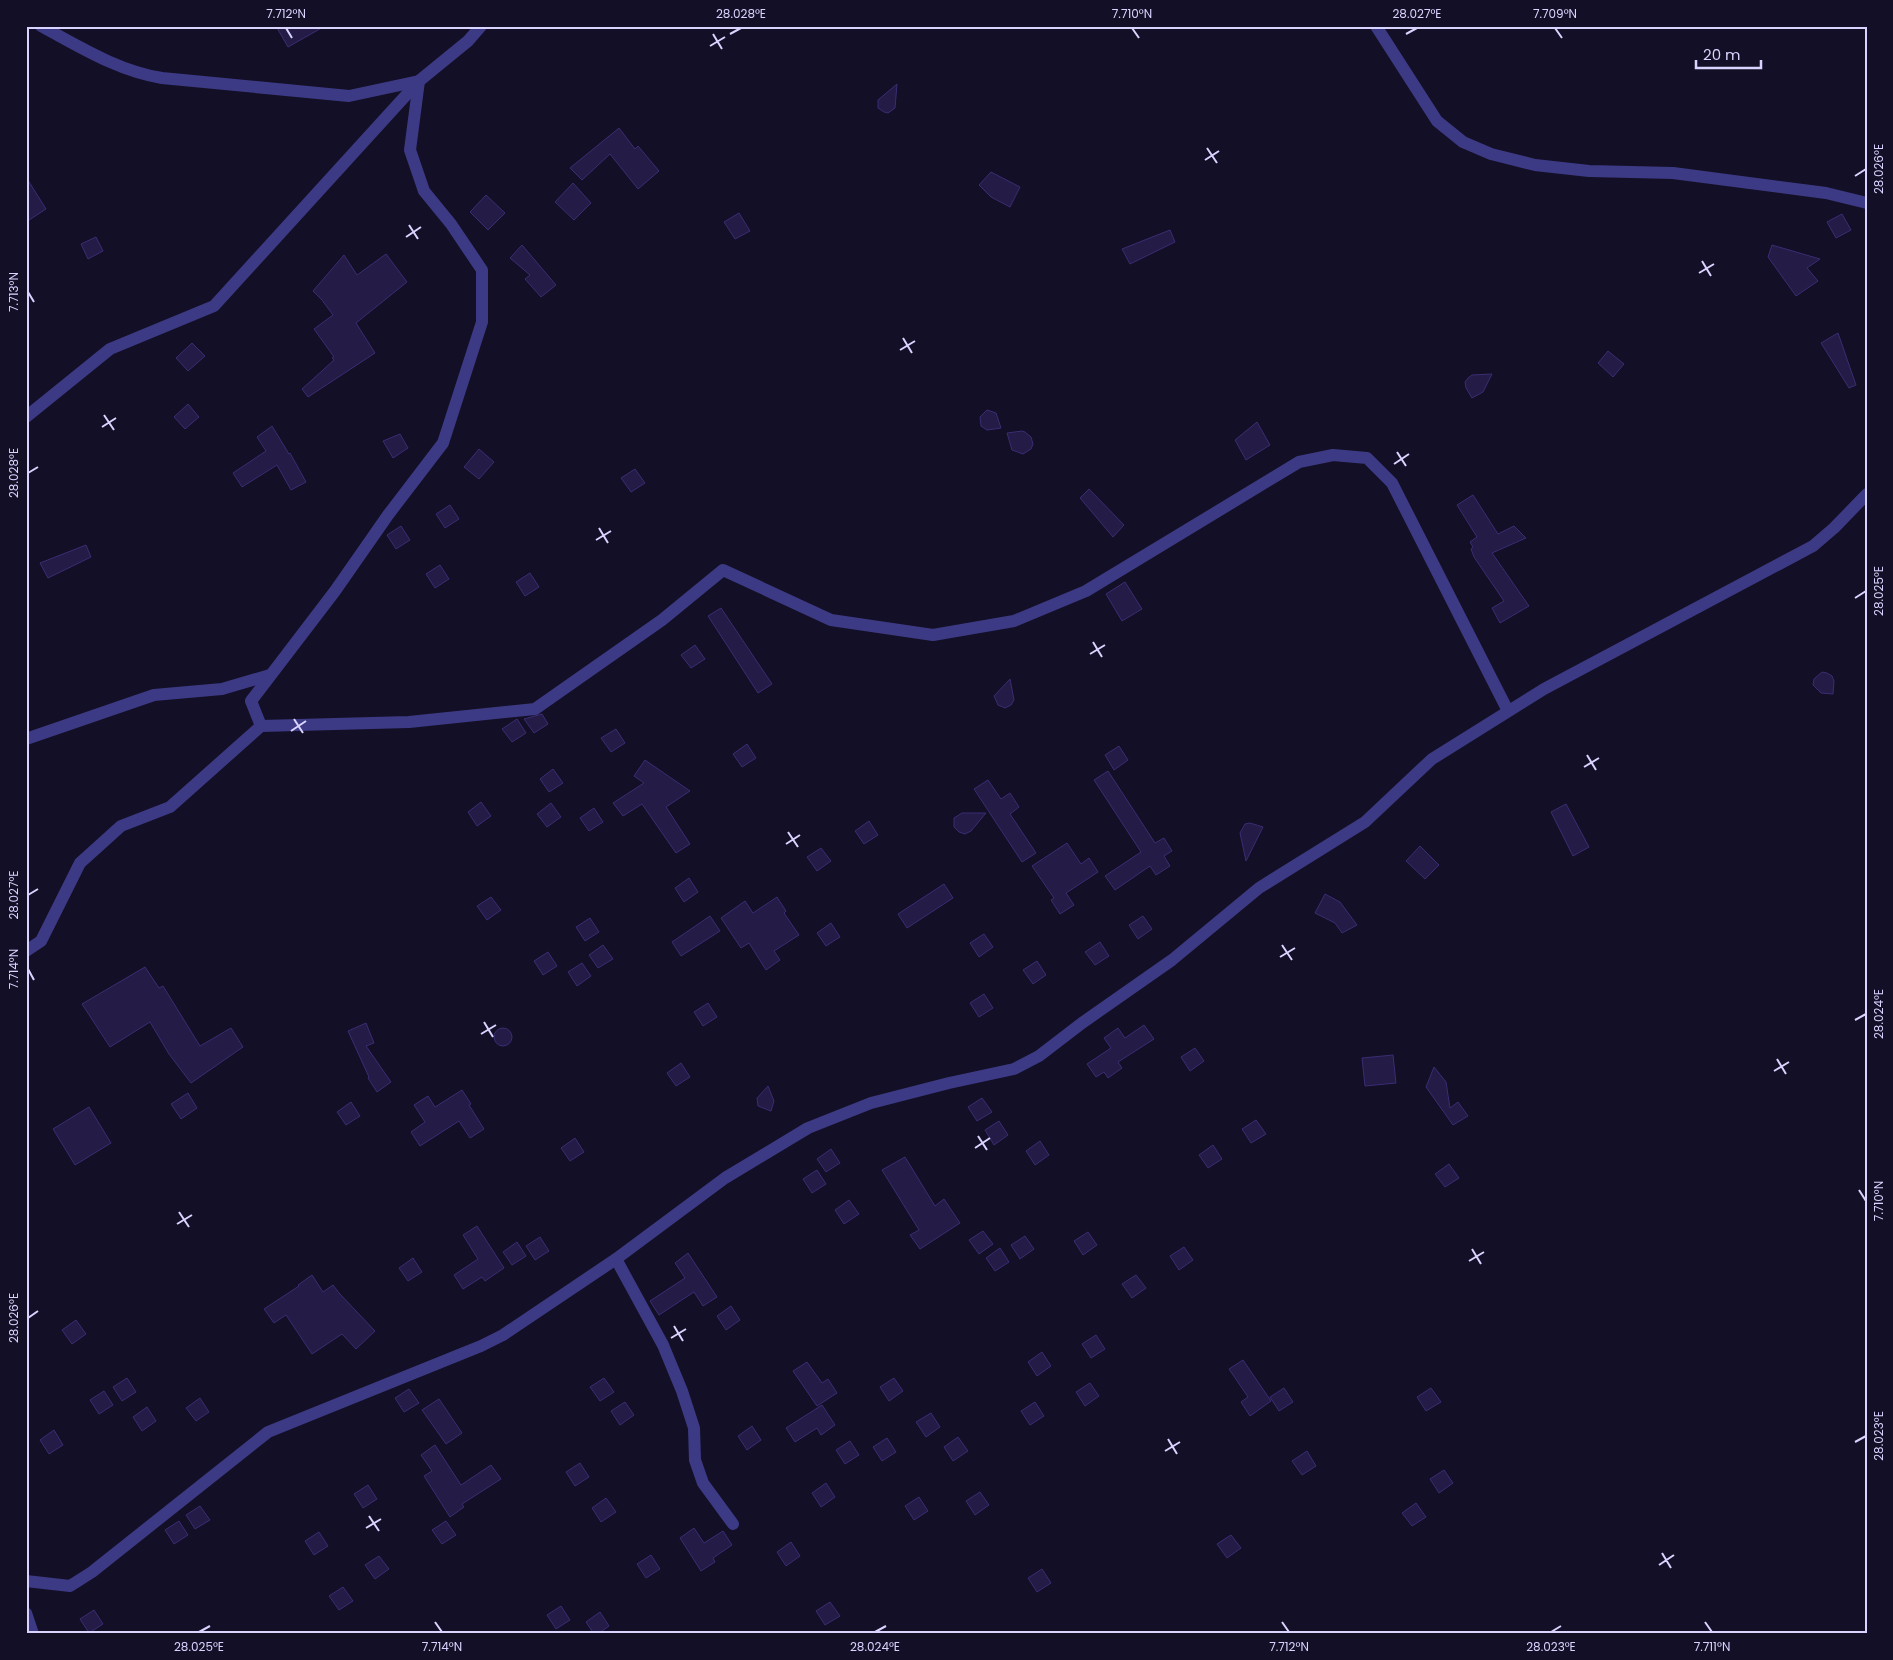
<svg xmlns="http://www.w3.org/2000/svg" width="1893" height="1660" font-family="Poppins,sans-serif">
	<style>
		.building { fill: #241b47; stroke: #3b2d73 }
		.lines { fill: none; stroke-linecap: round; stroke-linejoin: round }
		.street { stroke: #3d3a85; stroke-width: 12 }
		.ticks { fill: none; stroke: #d9d4ff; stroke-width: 2 }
		.neatline { fill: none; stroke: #d9d4ff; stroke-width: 2 }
		.ticks-label { font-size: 12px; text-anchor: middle; fill: #d9d4ff }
	</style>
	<rect width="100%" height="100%" fill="#130f26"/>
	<g class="building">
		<path d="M276 26H325L288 47Z"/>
		<path d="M897 84 895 108 888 113 884 112 878 108V100Z"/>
		<path d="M619 128 635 149 638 146 659 171 638 189 610 154 582 180 570 168Z"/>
		<path d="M991 172 1020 187 1010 207 991 197 979 185Z"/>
		<path d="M26 177 46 209 26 222Z"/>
		<path d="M573 183 591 203 574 220 555 202Z"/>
		<path d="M486 195 505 213 488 230 470 212Z"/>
		<path d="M739 213 750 231 735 239 724 222Z"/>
		<path d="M1842 214 1851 230 1836 238 1827 222Z"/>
		<path d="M1170 230 1175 242 1130 264 1122 249Z"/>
		<path d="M96 237 103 251 88 259 81 244Z"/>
		<path d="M522 245 556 285 541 297 525 279 530 275 510 258Z"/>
		<path d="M1772 245 1820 259 1807 268 1818 281 1796 296 1768 257Z"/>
		<path d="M386 254 407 282 356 323 375 353 308 397 302 389 334 360 332 358 334 357 314 329 333 315 322 300 313 291 344 255 357 275Z"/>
		<path d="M1838 333 1856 385 1849 388 1821 343Z"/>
		<path d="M192 343 205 356 188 371 176 358Z"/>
		<path d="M1608 351 1624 364 1613 377 1598 363Z"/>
		<path d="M1492 374 1483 392 1472 398 1466 388 1465 382 1468 378 1472 375Z"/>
		<path d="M188 404 199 417 185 429 174 417Z"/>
		<path d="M987 410 996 413 1001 428 987 430 981 426 980 417Z"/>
		<path d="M1257 422 1270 445 1246 460 1235 440Z"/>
		<path d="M272 426 289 454 290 453 306 482 291 490 277 465 242 487 233 473 266 451 257 437Z"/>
		<path d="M1022 431 1025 432 1031 437 1033 444 1031 449 1023 454 1012 450 1007 433Z"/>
		<path d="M400 434 408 448 393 458 383 441Z"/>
		<path d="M479 449 494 462 479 479 464 467Z"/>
		<path d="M635 469 645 483 631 492 621 478Z"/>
		<path d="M1089 489 1124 525 1113 537 1080 498Z"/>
		<path d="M1473 495 1498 534 1514 526 1526 538 1492 553 1529 606 1500 623 1492 608 1504 601 1474 557 1471 549 1473 547 1470 542 1477 537 1457 505Z"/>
		<path d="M450 505 459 519 445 528 436 514Z"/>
		<path d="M401 526 410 540 396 549 387 535Z"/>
		<path d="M86 545 91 557 48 578 40 563Z"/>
		<path d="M440 565 449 579 435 588 426 574Z"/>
		<path d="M530 573 539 587 525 596 516 582Z"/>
		<path d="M1125 582 1142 609 1122 621 1106 594Z"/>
		<path d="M721 608 772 684 758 693 708 616Z"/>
		<path d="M695 645 705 659 691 668 681 655Z"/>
		<path d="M1822 672 1827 673 1832 676 1834 681 1833 694 1821 693 1813 685 1814 679Z"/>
		<path d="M1010 679 1014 700 1011 705 1005 708 998 705 994 696Z"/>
		<path d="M542 714 548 724 534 733 524 719Z"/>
		<path d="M517 719 526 733 512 742 502 729Z"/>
		<path d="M616 729 625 743 611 752 601 738Z"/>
		<path d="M747 744 756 758 742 767 733 754Z"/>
		<path d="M1119 746 1128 760 1114 770 1105 755Z"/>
		<path d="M645 760 690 791 666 807 690 844 676 853 642 804 623 816 613 803 644 783 634 776Z"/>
		<path d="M553 769 563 783 549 792 540 779Z"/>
		<path d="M1108 771 1155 843 1164 838 1172 851 1164 856 1170 866 1156 875 1150 866 1115 890 1105 876 1141 852 1094 780Z"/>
		<path d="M988 780 1001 799 1010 793 1019 807 1010 814 1036 853 1022 862 974 789Z"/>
		<path d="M481 802 491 816 477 826 468 812Z"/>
		<path d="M551 803 561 817 547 827 537 814Z"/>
		<path d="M1566 804 1589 847 1573 856 1551 812Z"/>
		<path d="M594 808 603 822 589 831 580 818Z"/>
		<path d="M962 813H986L971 831 965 834 959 832 954 827V818Z"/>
		<path d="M869 821 878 835 864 844 855 831Z"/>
		<path d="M1250 823 1263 827 1246 861 1240 833 1245 824Z"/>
		<path d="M1067 843 1081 864 1089 858 1098 872 1066 893 1074 905 1060 914 1051 900 1054 898 1032 866Z"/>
		<path d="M1420 846 1439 865 1425 879 1406 861Z"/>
		<path d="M821 848 831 861 817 871 807 857Z"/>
		<path d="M689 878 698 892 684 902 675 888Z"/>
		<path d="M944 884 953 898 907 928 898 914Z"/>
		<path d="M1325 894 1340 902 1357 925 1342 933 1335 923 1315 913Z"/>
		<path d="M491 897 501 910 487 920 477 906Z"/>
		<path d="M777 897 786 911 784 913 799 935 774 951 780 960 766 970 749 943 741 948 721 918 745 901 753 913Z"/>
		<path d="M710 916 720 931 681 956 672 942Z"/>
		<path d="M1143 916 1152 929 1138 939 1129 925Z"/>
		<path d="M590 918 599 932 585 941 576 927Z"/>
		<path d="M831 923 840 937 826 946 817 933Z"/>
		<path d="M984 934 993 947 979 957 970 943Z"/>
		<path d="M1100 942 1109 956 1095 965 1085 952Z"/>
		<path d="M603 945 613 959 598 968 589 955Z"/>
		<path d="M548 952 557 966 543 975 534 961Z"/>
		<path d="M1037 961 1046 975 1033 984 1023 970Z"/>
		<path d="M582 963 591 976 577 986 568 972Z"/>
		<path d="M145 967 159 988 163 986 200 1046 231 1028 243 1047 191 1083 169 1054 150 1022 110 1047 82 1004Z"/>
		<path d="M984 994 993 1008 979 1017 970 1003Z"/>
		<path d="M708 1003 717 1017 703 1026 694 1012Z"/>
		<path d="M366 1023 374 1043 366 1046 391 1082 377 1092 368 1078 369 1077 348 1031Z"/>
		<path d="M1144 1025 1154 1039 1118 1062 1122 1068 1108 1078 1104 1072 1096 1077 1087 1064 1111 1048 1104 1038 1118 1028 1125 1038Z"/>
		<circle cx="503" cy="1037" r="9"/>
		<path d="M1195 1048 1204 1061 1190 1071 1181 1057Z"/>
		<path d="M1393 1055 1396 1083 1365 1086 1362 1058Z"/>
		<path d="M681 1063 690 1077 676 1086 667 1073Z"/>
		<path d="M1434 1067 1446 1082 1450 1108 1458 1102 1468 1116 1453 1125 1426 1087Z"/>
		<path d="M768 1086 774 1101 771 1111 758 1106 757 1098Z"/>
		<path d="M462 1090 471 1104 469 1105 484 1129 470 1138 459 1121 420 1146 411 1132 425 1122 414 1105 428 1096 435 1107Z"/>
		<path d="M188 1093 197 1108 181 1119 171 1104Z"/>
		<path d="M982 1098 992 1112 977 1121 968 1107Z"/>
		<path d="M351 1102 360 1116 346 1125 337 1112Z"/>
		<path d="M89 1107 111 1143 75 1165 53 1129Z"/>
		<path d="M1256 1120 1266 1134 1251 1143 1242 1129Z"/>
		<path d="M999 1121 1008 1135 994 1145 985 1130Z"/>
		<path d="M575 1138 584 1152 570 1161 561 1148Z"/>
		<path d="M1040 1141 1049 1155 1035 1165 1026 1151Z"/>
		<path d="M1213 1145 1222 1159 1208 1168 1199 1155Z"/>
		<path d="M831 1149 840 1163 826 1172 817 1159Z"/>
		<path d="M905 1157 935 1206 944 1199 960 1223 920 1249 910 1235 919 1230 882 1170Z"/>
		<path d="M1449 1164 1459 1178 1445 1187 1435 1174Z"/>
		<path d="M817 1170 826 1184 812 1193 803 1179Z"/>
		<path d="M849 1200 859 1214 844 1224 835 1210Z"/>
		<path d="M477 1226 504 1268 485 1281 482 1277 463 1289 454 1275 478 1259 463 1235Z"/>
		<path d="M983 1231 993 1244 979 1254 969 1240Z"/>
		<path d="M1088 1232 1097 1245 1083 1255 1074 1241Z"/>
		<path d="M1025 1236 1034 1249 1020 1259 1011 1245Z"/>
		<path d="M540 1237 549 1251 535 1260 526 1246Z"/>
		<path d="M517 1242 526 1256 512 1265 503 1252Z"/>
		<path d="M1184 1247 1193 1260 1179 1270 1170 1256Z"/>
		<path d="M1000 1248 1009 1262 995 1271 986 1258Z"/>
		<path d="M688 1253 717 1297 703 1306 694 1292 659 1315 650 1301 685 1278 675 1263Z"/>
		<path d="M413 1258 422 1272 408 1281 399 1268Z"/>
		<path d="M312 1275 323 1292 333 1285 339 1293 375 1331 356 1349 342 1334 312 1354 286 1315 274 1323 264 1309 299 1286 298 1285Z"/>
		<path d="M1136 1275 1146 1288 1132 1298 1122 1284Z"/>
		<path d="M731 1306 740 1320 726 1330 717 1316Z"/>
		<path d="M76 1320 86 1334 72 1344 62 1330Z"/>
		<path d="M1096 1335 1105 1349 1091 1358 1082 1344Z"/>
		<path d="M1042 1352 1051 1366 1037 1376 1028 1362Z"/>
		<path d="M1243 1360 1271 1401 1250 1416 1241 1402 1248 1397 1229 1369Z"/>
		<path d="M807 1362 822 1383 828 1379 837 1393 817 1406 793 1371Z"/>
		<path d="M127 1378 136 1392 122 1401 113 1387Z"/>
		<path d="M604 1378 614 1392 600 1401 590 1387Z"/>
		<path d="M894 1378 903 1391 889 1401 880 1387Z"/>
		<path d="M1090 1383 1099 1396 1085 1406 1076 1392Z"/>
		<path d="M1284 1388 1293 1402 1279 1411 1270 1397Z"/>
		<path d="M1431 1388 1441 1402 1426 1411 1417 1397Z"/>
		<path d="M409 1389 419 1403 404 1412 395 1398Z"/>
		<path d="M104 1391 113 1405 99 1414 90 1400Z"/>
		<path d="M200 1398 209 1412 196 1421 186 1408Z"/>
		<path d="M439 1399 462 1433 446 1444 422 1410Z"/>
		<path d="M625 1402 634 1415 620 1425 611 1411Z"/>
		<path d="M1035 1402 1044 1416 1030 1425 1021 1411Z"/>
		<path d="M822 1405 835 1425 821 1435 817 1428 795 1442 786 1428Z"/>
		<path d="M147 1407 156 1421 142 1431 133 1417Z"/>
		<path d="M931 1413 940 1427 926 1437 916 1422Z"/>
		<path d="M752 1426 761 1440 747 1450 738 1436Z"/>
		<path d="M54 1430 63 1445 49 1454 40 1440Z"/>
		<path d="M958 1437 968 1451 953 1461 944 1447Z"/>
		<path d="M887 1438 896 1452 882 1461 873 1447Z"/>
		<path d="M850 1441 859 1455 845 1464 836 1450Z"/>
		<path d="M435 1445 461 1485 491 1465 501 1479 462 1504 464 1507 450 1517 424 1476 432 1471 421 1455Z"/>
		<path d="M1307 1451 1316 1466 1302 1475 1292 1461Z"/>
		<path d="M580 1463 589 1477 575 1486 566 1472Z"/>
		<path d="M1444 1470 1453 1483 1439 1493 1430 1479Z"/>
		<path d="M826 1483 835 1497 821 1507 812 1493Z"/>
		<path d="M368 1485 377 1499 363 1508 354 1494Z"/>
		<path d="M980 1492 989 1505 975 1515 966 1501Z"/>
		<path d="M919 1497 928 1511 914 1520 905 1506Z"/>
		<path d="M606 1498 616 1512 601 1522 592 1508Z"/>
		<path d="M1416 1503 1426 1517 1412 1526 1402 1513Z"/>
		<path d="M200 1506 210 1520 195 1529 186 1515Z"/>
		<path d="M179 1521 188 1535 174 1544 165 1530Z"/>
		<path d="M446 1521 456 1535 442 1544 432 1530Z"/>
		<path d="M694 1528 704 1543 723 1531 732 1545 713 1558 715 1562 701 1571 680 1538Z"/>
		<path d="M319 1532 328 1546 314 1555 305 1541Z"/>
		<path d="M1231 1535 1241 1548 1227 1558 1217 1544Z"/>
		<path d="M791 1542 800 1556 786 1566 777 1552Z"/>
		<path d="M651 1555 660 1569 646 1578 637 1564Z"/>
		<path d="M379 1556 389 1569 375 1579 365 1565Z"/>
		<path d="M1042 1569 1051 1583 1037 1592 1028 1578Z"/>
		<path d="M343 1587 353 1601 339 1610 329 1596Z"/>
		<path d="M830 1602 840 1616 825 1625 816 1611Z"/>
		<path d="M561 1606 570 1620 556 1629 547 1615Z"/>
		<path d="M94 1610 103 1624 89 1633 80 1619Z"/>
		<path d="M600 1612 609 1626 598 1634H594L586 1622Z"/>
	</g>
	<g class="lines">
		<g class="street">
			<path d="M41 26C80 47 118 71 162 78L349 96 419 81 468 41 481 26"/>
			<path d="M1376 26 1437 121 1463 142 1491 154 1535 165 1589 171 1673 173 1826 193 1867 203"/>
			<path d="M26 417 110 349 214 306 419 81"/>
			<path d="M261 726 409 722 535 709 662 620 723 570 831 620 933 635 1014 621 1086 591 1299 462 1333 455 1367 458 1392 483 1508 711"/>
			<path d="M26 739 154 695 222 689 270 675"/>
			<path d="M26 951 41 941 80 863 121 826 170 807 261 726 251 701 335 591 388 515 443 443 482 322V270L451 224 424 191 410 150 419 81"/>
			<path d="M616 1259 663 1345 682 1391 694 1428 695 1460 703 1483 733 1524"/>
			<path d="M26 1581 70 1586 92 1572 268 1432 481 1346 503 1335 616 1259 725 1178 808 1128 871 1103 949 1083 1014 1069 1039 1056 1082 1023 1172 960 1259 888 1365 822 1432 759 1544 689 1813 546 1834 528 1867 494"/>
			<path d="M26 1613 33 1634"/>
		</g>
	</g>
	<path class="ticks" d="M286 28 292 38M1132 28 1139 38M1555 28 1562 38M713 34 722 49M730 34 741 28M1406 34 1417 28M710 46 725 37M1207 148 1217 163M1205 160 1219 151M1855 176 1866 169M409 225 418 239M406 237 421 227M1702 261 1711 276M1699 273 1714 264M28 292 34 302M903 338 912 353M900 350 915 341M104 415 114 430M102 427 116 418M1397 452 1406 466M1394 464 1409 454M28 473 38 467M599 528 608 543M596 540 611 531M1855 598 1866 591M1093 642 1102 657M1090 654 1105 645M294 719 303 733M291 731 306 721M1587 755 1596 770M1584 767 1599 758M788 832 798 847M786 844 800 835M28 895 38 889M1282 945 1292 960M1280 957 1295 948M28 969 34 980M1855 1020 1866 1014M484 1022 493 1037M481 1034 496 1025M1777 1059 1786 1074M1774 1071 1789 1062M978 1136 987 1150M975 1148 990 1138M1859 1190 1866 1201M179 1212 189 1227M177 1224 192 1215M1472 1249 1481 1264M1469 1261 1484 1252M28 1318 38 1311M674 1326 683 1341M671 1338 686 1329M1168 1439 1177 1454M1855 1442 1866 1436M1165 1451 1180 1442M369 1516 379 1531M366 1528 381 1519M1662 1553 1671 1568M1659 1565 1674 1555M435 1622 442 1632M1282 1622 1289 1632M1705 1622 1712 1632M199 1632 210 1626M875 1632 886 1626M1551 1632 1561 1626"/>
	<rect width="1893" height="1660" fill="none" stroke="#130f26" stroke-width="55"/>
	<path d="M1696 60v8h65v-8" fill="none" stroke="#d9d4ff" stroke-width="2.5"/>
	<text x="1703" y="60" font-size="15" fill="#d9d4ff" stroke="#130f26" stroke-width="4" paint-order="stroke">20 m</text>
	<rect x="28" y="28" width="1838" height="1604" class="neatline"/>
	<g class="ticks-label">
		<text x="286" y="18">7.712°N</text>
		<text x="741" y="18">28.028°E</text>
		<text x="1132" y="18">7.710°N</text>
		<text x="1417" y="18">28.027°E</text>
		<text x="1555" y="18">7.709°N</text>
		<text transform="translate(1879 169) rotate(-90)" y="4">28.026°E</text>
		<text transform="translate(14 292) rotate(-90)" y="4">7.713°N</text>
		<text transform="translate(14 473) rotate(-90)" y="4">28.028°E</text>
		<text transform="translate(1879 591) rotate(-90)" y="4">28.025°E</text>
		<text transform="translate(14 895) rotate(-90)" y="4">28.027°E</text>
		<text transform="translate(14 969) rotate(-90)" y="4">7.714°N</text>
		<text transform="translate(1879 1014) rotate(-90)" y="4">28.024°E</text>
		<text transform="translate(1879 1201) rotate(-90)" y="4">7.710°N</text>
		<text transform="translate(14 1318) rotate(-90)" y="4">28.026°E</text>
		<text transform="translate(1879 1436) rotate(-90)" y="4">28.023°E</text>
		<text x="199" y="1651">28.025°E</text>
		<text x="442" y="1651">7.714°N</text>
		<text x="875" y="1651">28.024°E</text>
		<text x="1289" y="1651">7.712°N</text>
		<text x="1551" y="1651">28.023°E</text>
		<text x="1712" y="1651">7.711°N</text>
	</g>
</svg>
